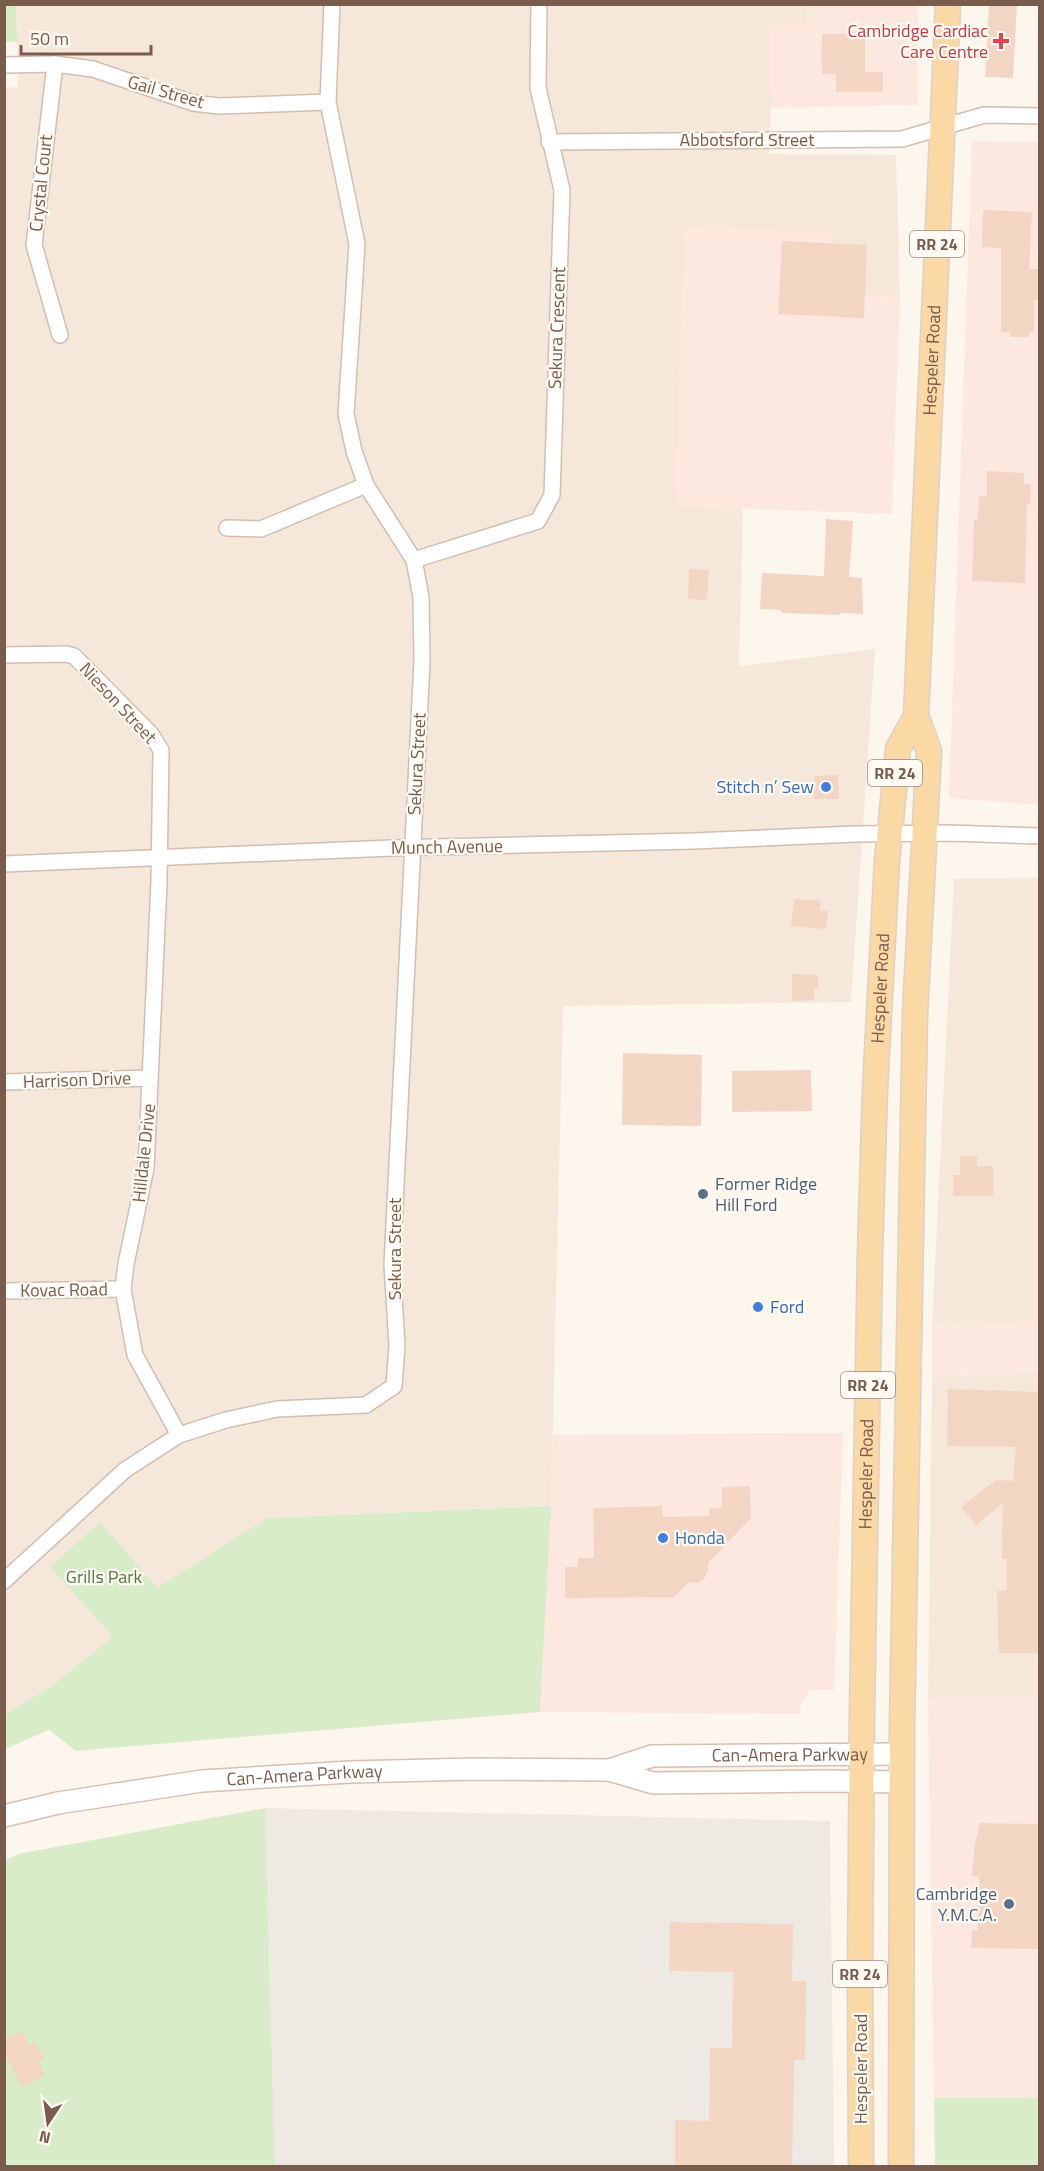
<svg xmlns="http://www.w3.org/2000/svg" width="1044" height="2171" font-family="'Titillium Web',sans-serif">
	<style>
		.residential { fill: #f5e8da }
		.commercial { fill: #fde8e0 }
		.industrial { fill: #efe9e4 }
		.green { fill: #d8ecc9 }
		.building { fill: #f3d5c3 }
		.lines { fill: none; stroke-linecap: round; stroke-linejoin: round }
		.minor-casing { stroke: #d1beb0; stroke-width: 18 }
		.secondary-casing { stroke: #d6c0b0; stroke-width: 24 }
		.primary-casing { stroke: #dad1cd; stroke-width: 27 }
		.minor { stroke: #fff; stroke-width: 15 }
		.secondary { stroke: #fff; stroke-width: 21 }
		.primary { stroke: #fbd9a5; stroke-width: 24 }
		.health-dot { fill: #e0444e; stroke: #fffaf3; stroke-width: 2 }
		.shop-dot { fill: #3f7fe0; stroke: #fffaf3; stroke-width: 2 }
		.service-dot { fill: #5c6f8a; stroke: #fffaf3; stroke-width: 2 }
		.labels { text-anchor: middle; stroke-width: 4.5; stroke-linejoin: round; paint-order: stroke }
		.shield { fill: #fffaf3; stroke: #a28b7f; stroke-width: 1.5 }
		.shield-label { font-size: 16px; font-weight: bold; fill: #7a5c4d }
		.health-label { font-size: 18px; fill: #be3a42; stroke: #fffaf3; text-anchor: end }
		.street-label { font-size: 18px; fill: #7a5c4d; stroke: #fffaf3 }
		.shop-label { font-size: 18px; fill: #366cbe; stroke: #fffaf3; text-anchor: start }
		.service-label { font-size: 18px; fill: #4e5e75; stroke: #fffaf3; text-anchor: start }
		.park-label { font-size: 18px; fill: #537a41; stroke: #fffaf3 }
	</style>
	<rect width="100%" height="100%" fill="#fdf6ec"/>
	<g class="residential">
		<path d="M16 5H805V24L770 25 771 108 769 154 896 155 900 297 829 294 831 232 675 505 743 508 739 666 875 649 851 1002 563 1006 551 1506 267 1518 157 1589 50 1567 114 1637 53 1685 5 1715 4 88 18 87Z"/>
		<path d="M1039 878V1322L932 1326 954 879Z"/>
		<path d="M1039 1372V1695L928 1699 932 1377Z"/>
	</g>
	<g class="commercial">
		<path d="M805 5H918V105L771 108 770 24H805Z"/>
		<path d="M972 141 1039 142V805L949 798Z"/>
		<path d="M684 227 831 232 829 294 900 297 892 514 675 506Z"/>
		<path d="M1039 1322V1372L932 1377V1326Z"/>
		<path d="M843 1433 834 1690H810L801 1703 800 1714 540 1712 553 1435Z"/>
		<path d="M1039 1695V2098H934L928 1699Z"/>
	</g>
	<path class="industrial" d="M265 1808 830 1821 834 2166H275Z"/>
	<g class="green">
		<path d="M4 5H16L17 42H5Z"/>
		<path d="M551 1506 540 1712 76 1751 49 1730 5 1749V1715L53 1685 113 1637 50 1567 100 1522 157 1588 267 1518Z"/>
		<path d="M265 1808 275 2166H5V1860L18 1854Z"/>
		<path d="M934 2098H1039V2166H935Z"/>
	</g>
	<g class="building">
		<path d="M989 4H1017L1013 78 985 77Z"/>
		<path d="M822 34H865V72H883V92H836V74H822Z"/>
		<path d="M983 210 1032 212 1029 269H1040V300H1034V332H1029V337H1010V332H1001V248L982 247Z"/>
		<path d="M782 241 867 245 864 318 778 314Z"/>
		<path d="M987 471 1024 473V484H1031L1030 504 1027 503 1025 583 972 581 974 520H978L979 496H987Z"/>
		<path d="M826 519 853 521 849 577 862 578 863 614 840 613V615L781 613V610L760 609 762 573 824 576Z"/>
		<path d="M689 569 709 570 707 600 688 599Z"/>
		<path d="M838 775 839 799H814V776Z"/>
		<path d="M794 899 821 901 820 911H828L826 929 791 926Z"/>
		<path d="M792 974 818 975V989H814V1000L792 1001Z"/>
		<path d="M623 1053 702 1055 701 1126 622 1125Z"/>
		<path d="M811 1070 812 1111 732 1112V1071Z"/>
		<path d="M960 1156H977V1166H993V1196H953V1175H960Z"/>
		<path d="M948 1389 1040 1392V1653H999L997 1591 1007 1590V1559H1002L1003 1503 976 1525 961 1507 996 1480 1013 1481 1016 1447 947 1446Z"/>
		<path d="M750 1486 751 1518 708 1563V1571L704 1579 698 1583 689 1582 674 1597 565 1598V1567H578V1558H594L593 1508 662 1506 663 1517 709 1516V1508H722V1487Z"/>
		<path d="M980 1823 1040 1824V1949L971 1948 972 1931 978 1930 979 1877 972 1876 975 1844Z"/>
		<path d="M670 1922 793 1924 792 1981H806L805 2060H794L792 2166H675V2120L709 2121 710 2048H732L733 1972 669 1971Z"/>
		<path d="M22 2031 29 2045 35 2042 44 2059 38 2061 45 2075 22 2087 4 2053V2040Z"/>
	</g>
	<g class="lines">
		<defs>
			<g id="minor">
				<path d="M55 64 34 245 60 335"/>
				<path d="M4 65 55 64 93 69 193 103 219 106 328 102"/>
				<path d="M549 142 902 139 984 115 1040 116"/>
				<path d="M227 528 261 529 366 485"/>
				<path d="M414 560 538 521 552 495 562 190 538 88 539 4"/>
				<path d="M4 655 66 654 74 656 151 734 161 750 159 882 146 1168 126 1264 123 1289 135 1355 179 1435"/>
				<path d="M4 864 392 848 694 841 855 834 948 833 1040 836"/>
				<path d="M4 1082 150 1078"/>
				<path d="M4 1291 123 1289"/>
				<path d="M4 1581 125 1470 179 1435 226 1420 277 1409 366 1405 394 1386 397 1345 392 1265 422 661 421 597 414 560 366 485 354 451 346 414 357 244 328 102 332 4"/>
			</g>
			<g id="secondary">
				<path id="s1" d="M609 1770 652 1756 902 1754"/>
				<path id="s2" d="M4 1816 58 1803 202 1781 350 1772 474 1769 609 1770 653 1783 824 1781 902 1782"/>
			</g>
			<g id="primary">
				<path id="s3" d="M861 2166 860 1982 862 1711 870 1253 875 1090 887 861 898 749 916 716"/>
				<path id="s4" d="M901 2166 902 1725 915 1013 929 751 916 716 948 4"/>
			</g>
		</defs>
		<use href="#minor" class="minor-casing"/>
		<use href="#secondary" class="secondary-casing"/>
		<use href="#primary" class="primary-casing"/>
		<use href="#minor" class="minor"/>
		<use href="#secondary" class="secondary"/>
		<use href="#primary" class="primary"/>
	</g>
	<path class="health-dot" d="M998 32h6v6h6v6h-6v6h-6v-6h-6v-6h6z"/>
	<g class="shop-dot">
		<circle cx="826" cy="787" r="6"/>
		<circle cx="758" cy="1307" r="6"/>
		<circle cx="663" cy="1538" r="6"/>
	</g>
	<g class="service-dot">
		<circle cx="703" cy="1194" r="6"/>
		<circle cx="1009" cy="1904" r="6"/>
	</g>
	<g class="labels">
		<g class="shield">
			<rect x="910" y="231" width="54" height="26" rx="4.5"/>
			<rect x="868" y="760" width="54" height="26" rx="4.5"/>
			<rect x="841" y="1372" width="54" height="26" rx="4.5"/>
			<rect x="833" y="1961" width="54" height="26" rx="4.5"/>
		</g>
		<g class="shield-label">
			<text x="937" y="250">RR 24</text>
			<text x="895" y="779">RR 24</text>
			<text x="868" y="1391">RR 24</text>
			<text x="860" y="1980">RR 24</text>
		</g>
		<g class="health-label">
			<text x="988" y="37">Cambridge Cardiac<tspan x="988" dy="21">Care Centre</tspan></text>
		</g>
		<g class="street-label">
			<text transform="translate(166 92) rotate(16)" y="6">Gail Street</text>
			<text x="747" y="146">Abbotsford Street</text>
			<text transform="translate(41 183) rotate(-84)" y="6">Crystal Court</text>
			<text transform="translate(557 328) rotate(-88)" y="6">Sekura Crescent</text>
			<text dy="6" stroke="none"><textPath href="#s4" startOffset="1809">Hespeler Road</textPath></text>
			<text transform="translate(118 703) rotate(47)" y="6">Nieson Street</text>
			<text transform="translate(417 764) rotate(-87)" y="6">Sekura Street</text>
			<text transform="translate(447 847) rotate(-1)" y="6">Munch Avenue</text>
			<text dy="6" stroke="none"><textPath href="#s3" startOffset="1178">Hespeler Road</textPath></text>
			<text transform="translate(77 1080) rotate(-2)" y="6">Harrison Drive</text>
			<text transform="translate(144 1153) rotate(-84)" y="6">Hilldale Drive</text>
			<text transform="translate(395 1249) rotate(-90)" y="6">Sekura Street</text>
			<text transform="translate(64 1290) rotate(-1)" y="6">Kovac Road</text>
			<text dy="6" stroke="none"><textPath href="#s3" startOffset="692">Hespeler Road</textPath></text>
			<text dy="6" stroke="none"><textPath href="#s1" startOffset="183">Can-Amera Parkway</textPath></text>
			<text dy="6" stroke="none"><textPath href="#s2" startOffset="304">Can-Amera Parkway</textPath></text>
			<text transform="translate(861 2069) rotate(-90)" y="6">Hespeler Road</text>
		</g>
		<g class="shop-label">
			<text x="814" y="793" text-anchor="end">Stitch n’ Sew</text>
			<text x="770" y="1313">Ford</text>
			<text x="675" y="1544">Honda</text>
		</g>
		<g class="service-label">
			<text x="715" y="1190">Former Ridge<tspan x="715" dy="21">Hill Ford</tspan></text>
			<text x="997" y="1900" text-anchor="end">Cambridge<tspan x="997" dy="21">Y.M.C.A.</tspan></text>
		</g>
		<g class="park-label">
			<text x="104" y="1583">Grills Park</text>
		</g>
	</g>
	<rect width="1044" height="2171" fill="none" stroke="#7a5c4d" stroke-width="12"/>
	<g transform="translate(48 2123) rotate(193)" stroke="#fffaf3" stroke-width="4.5" paint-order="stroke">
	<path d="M0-4.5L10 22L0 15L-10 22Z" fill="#7a5c4d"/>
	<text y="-9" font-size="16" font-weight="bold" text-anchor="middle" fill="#7a5c4d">N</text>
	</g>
	<path d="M21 45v9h130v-9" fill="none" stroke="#7a5c4d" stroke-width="3"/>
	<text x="30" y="45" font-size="18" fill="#7a5c4d" stroke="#fffaf3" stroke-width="4.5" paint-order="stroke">50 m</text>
</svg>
